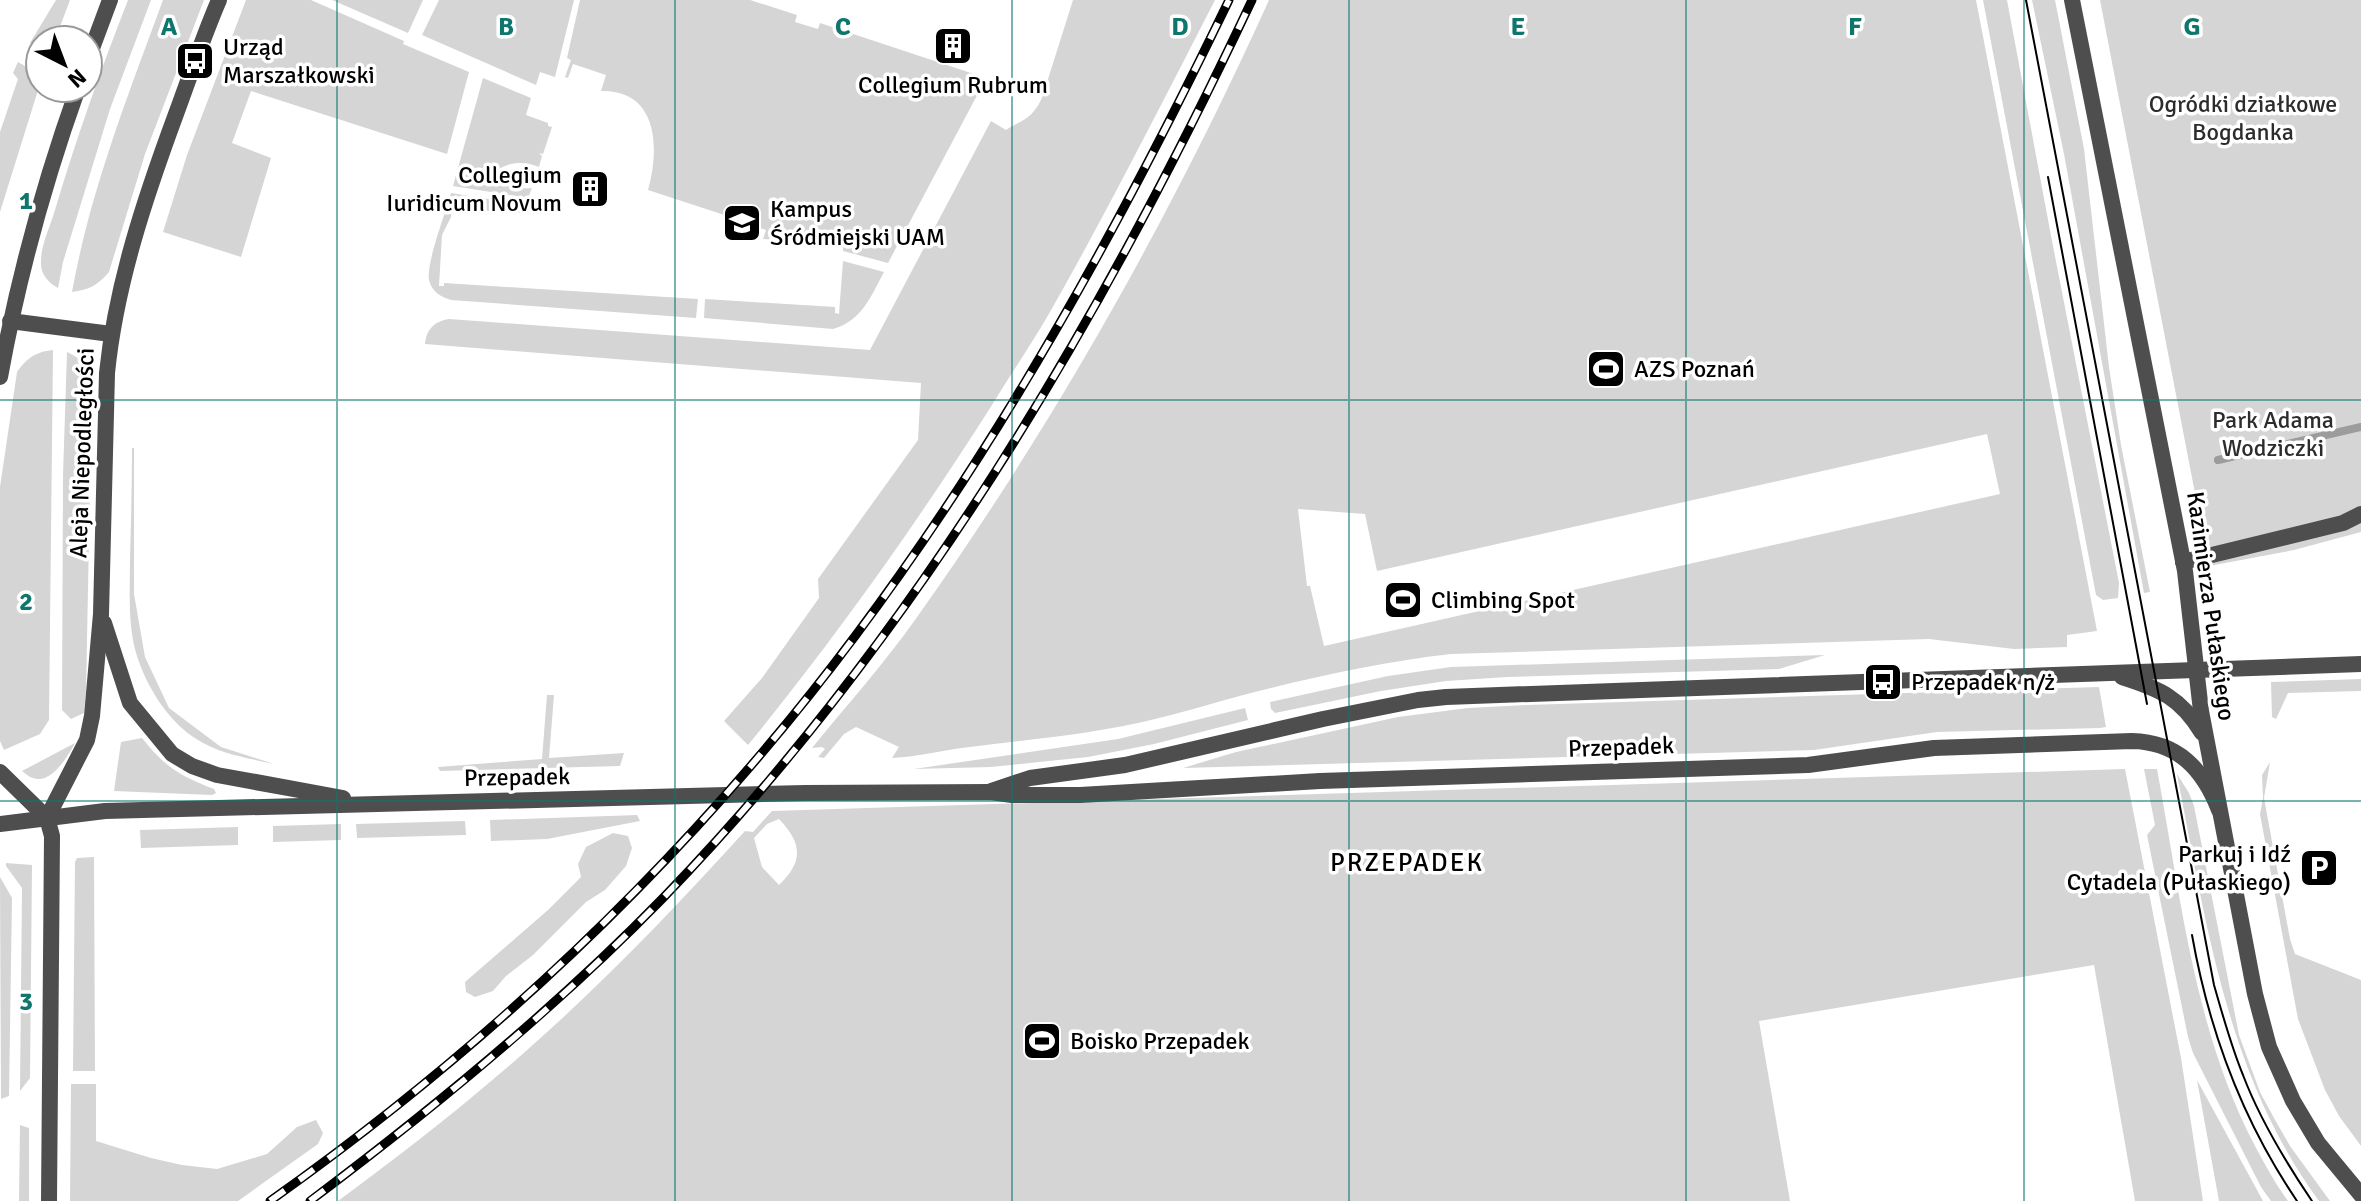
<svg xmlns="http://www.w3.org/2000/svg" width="2361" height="1201" font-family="Signika,sans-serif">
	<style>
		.green { fill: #d5d5d5; fill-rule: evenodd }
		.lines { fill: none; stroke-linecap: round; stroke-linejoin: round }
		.stream { stroke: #9c9c9c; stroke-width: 8 }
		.minor { stroke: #4e4e4e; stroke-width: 16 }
		.tertiary { stroke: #4e4e4e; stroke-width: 16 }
		.tram { stroke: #000; stroke-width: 2 }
		.rail-casing { stroke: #000; stroke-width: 9 }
		.rail { stroke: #fff; stroke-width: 6; stroke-dasharray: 18; stroke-linecap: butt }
		.grid { fill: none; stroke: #0f766e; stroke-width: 2; stroke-opacity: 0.55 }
		.labels { text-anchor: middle; stroke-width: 7; stroke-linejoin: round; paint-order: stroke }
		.poi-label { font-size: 24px; fill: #000; stroke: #fff; text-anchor: start }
		.park-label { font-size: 24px; fill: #2c2c2c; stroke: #fff }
		.street-label { font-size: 24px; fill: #000; stroke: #fff }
		.neighbourhood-label { font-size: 26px; letter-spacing: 2px; fill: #000; stroke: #fff }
		.grid-label { font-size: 26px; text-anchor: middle; font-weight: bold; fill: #0f766e; stroke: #fff; stroke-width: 7; stroke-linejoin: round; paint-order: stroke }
	</style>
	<rect width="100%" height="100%" fill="#fff"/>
	<g class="green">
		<path d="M56 0H70L55 40H40V49L30 43Z"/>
		<path d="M128 0H151L110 109 63 262 58 288C49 283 41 275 41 264 40 247 50 227 55 210 76 139 101 69 128 0Z"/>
		<path d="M163 0H204L145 154 109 272C98 285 89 290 72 292 90 192 128 95 163 0Z"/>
		<path d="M246 0H311L404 41 403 44 469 72 447 154 251 91 232 143 271 158 241 257 163 232 187 155Z"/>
		<path d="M332 0H423L408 33Z"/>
		<path d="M439 0H574L555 77 540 72 536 85 422 35Z"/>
		<path d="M580 0H750L797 15 795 22 818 29 820 23 980 76 978 84 982 86 888 263 843 251V243L763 239 766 230 757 227 758 226 648 190C660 147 658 90 601 91L606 75 573 64 568 78 565 77 571 60 567 58Z"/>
		<path d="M1073 0H1215C1161 105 1108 210 1050 312 1032 343 1011 374 992 405 917 523 836 637 748 745L724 721 762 678 819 598 818 579 918 440 921 383 425 344C426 329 435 321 449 319L870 350 991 121 1006 130C1025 118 1031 120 1042 98Z"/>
		<path d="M1269 0H1976L2097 631 2067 635V647L2014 649 1929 639 1451 654C1389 661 1327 674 1267 689 1229 698 1193 710 1155 719 1095 734 1032 739 970 747 943 750 918 757 892 758L899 747 856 727 844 734 824 758 818 757 825 749 822 747 812 748C846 706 883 665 915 620 1053 426 1171 217 1269 0ZM1987 434 2000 494 1324 646 1310 586H1307L1298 509 1365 514 1377 571Z"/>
		<path d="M1983 0H2007L2052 241 2119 583 2118 598 2103 600 2096 595Z"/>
		<path d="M2032 0H2055L2084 149 2109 367 2121 445 2150 592 2144 593 2064 154Z"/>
		<path d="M2100 0H2361V532L2294 550 2209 566Z"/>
		<path d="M18 62 32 70 39 87 0 212V132L18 79 13 73Z"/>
		<path d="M483 78 531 98 526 115 548 123V126L552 127 543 154 539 153 542 156 539 167C522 160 507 162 493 173 503 186 516 189 532 188L528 198 453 186Z"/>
		<path d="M451 193 526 205 524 213 452 209 451 217 442 235 439 286H444V283L698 299 696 318 451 300C441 297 432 292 429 280 426 263 446 212 451 193Z"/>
		<path d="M843 261 884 272C871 296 862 321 833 329L704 318 705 299 835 307V313L839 314Z"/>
		<path d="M53 350 49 720 40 734 4 750 0 741V487L17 372C27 358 35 352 53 350Z"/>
		<path d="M67 352C84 360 89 367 92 386L86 691 84 713 71 719 62 710 63 475Z"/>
		<path d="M132 448H134V594L145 657 169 708 221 747 274 764C248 758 220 754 198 740 167 722 142 680 134 645 128 617 130 587 130 559 131 522 132 485 132 448Z"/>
		<path d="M1825 655 1779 669 1507 677 1446 681 1381 691 1275 713 1271 709 1270 702 1388 676 1451 667Z"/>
		<path d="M2361 679V691L2288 693 2276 719 2272 717 2271 682Z"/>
		<path d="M2099 687 2106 727 2100 728 1937 732 1814 750 1183 768 1236 752 1398 717 1468 708 1527 705Z"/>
		<path d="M547 695H554L549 758 624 753 620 766 440 771 438 767 542 759Z"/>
		<path d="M1245 708 1248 720 1154 744 1088 757 991 767 914 769 1118 739Z"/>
		<path d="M142 738C165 767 180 776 214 789L216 793 212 795 114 791 121 742Z"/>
		<path d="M75 743C68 756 51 785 33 778 29 777 26 774 22 771Z"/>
		<path d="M2270 762 2264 798 2290 939 2295 954 2361 980V1146L2339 1116 2325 1090 2298 1019 2260 814 2263 798 2262 775Z"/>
		<path d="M2125 769 2181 1058 2203 1201H2135L2094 965 1759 1021 1790 1201H338C392 1161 446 1120 497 1076 586 1001 667 917 745 831L753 832 772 811ZM779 819C802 843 804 861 779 885L762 867 754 838 767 824Z"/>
		<path d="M2144 769H2157C2181 898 2194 1031 2256 1148 2266 1166 2276 1185 2288 1201H2271L2261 1187 2193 1053 2188 1037 2147 835 2155 825Z"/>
		<path d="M2177 774 2189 793 2194 806 2239 1035 2260 1092 2274 1118 2290 1146 2330 1201H2319C2227 1076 2206 923 2177 774Z"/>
		<path d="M637 815 640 821 547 839 491 841 490 820Z"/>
		<path d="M465 821 466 835 357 838 356 824Z"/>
		<path d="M341 824V840L273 842V826Z"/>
		<path d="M238 827V845L141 848 140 830Z"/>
		<path d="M613 833 628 836 632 848 626 866 605 890 586 902 533 955 506 976 493 991 475 997 466 992 465 982 548 910 581 877 578 864 586 847Z"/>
		<path d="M94 857 95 1071H73L75 862 77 858Z"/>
		<path d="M6 863 32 865 30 1078 20 1091 22 888 6 866Z"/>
		<path d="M0 877 12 898 9 1096 1 1099Z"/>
		<path d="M2197 1080 2263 1201H2219Z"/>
		<path d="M71 1084H96V1141L151 1158 182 1165 217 1169 267 1154 297 1127 316 1120 323 1133 318 1144 238 1201H70Z"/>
		<path d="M20 1125 29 1128V1201H19Z"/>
	</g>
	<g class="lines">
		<path class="stream" d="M2218 460 2361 427"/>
		<path class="minor" d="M2183 562 2343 523 2361 514"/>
		<g class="tertiary">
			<path d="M2072 0 2185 571 2201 711 2255 994 2269 1047 2293 1101 2318 1143 2361 1195"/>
			<path d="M88 59 110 0"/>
			<path d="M10 321 111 334"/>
			<path d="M0 377C18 278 44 183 78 88"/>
			<path d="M104 623 130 703 172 754 192 766 217 775 343 798"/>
			<path d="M2122 677C2160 689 2181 698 2202 733"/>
			<path d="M0 772 47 818 52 836 49 1201"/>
			<path d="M991 791 1030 778 1125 765 1323 719 1418 700 1446 697 2361 664"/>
			<path d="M47 818 87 740 92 716 101 614 107 373C116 284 145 198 176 114 190 76 203 37 219 0"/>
			<path d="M0 824 105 811 805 793 990 792 1012 795H1080L1320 781 1808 765 1934 748 2132 741C2178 742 2203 769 2219 810"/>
		</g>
		<g class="tram">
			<path d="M2026 0 2214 985C2223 1016 2231 1046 2243 1075 2260 1120 2285 1161 2312 1201"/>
			<path d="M2048 177 2147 704"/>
			<path d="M2192 935C2209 1031 2242 1120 2297 1201"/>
		</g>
		<defs>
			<g id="rail">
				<path d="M270 1201C448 1075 613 927 755 761 950 534 1100 268 1229 0"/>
				<path d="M310 1201C434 1108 555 1009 663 898 914 638 1099 325 1252 0"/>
			</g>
		</defs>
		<use href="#rail" class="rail-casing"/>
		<use href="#rail" class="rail"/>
	</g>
	<path class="grid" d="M337 0V1201M675 0V1201M1012 0V1201M1349 0V1201M1686 0V1201M2024 0V1201M0 400H2361M0 801H2361"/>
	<defs>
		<symbol id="building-square" viewBox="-11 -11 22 22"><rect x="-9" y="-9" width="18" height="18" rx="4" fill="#000" stroke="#fff"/><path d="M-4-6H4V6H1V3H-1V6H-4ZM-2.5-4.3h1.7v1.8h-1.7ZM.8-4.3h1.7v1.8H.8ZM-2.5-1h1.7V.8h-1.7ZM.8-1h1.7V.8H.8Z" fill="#fff"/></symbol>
		<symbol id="bus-square" viewBox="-11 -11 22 22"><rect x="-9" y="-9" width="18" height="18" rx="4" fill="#000" stroke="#fff"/><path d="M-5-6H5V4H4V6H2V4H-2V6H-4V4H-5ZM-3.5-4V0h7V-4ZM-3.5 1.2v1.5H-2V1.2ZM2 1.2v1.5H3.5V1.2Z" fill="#fff"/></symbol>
		<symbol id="university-square" viewBox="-11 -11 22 22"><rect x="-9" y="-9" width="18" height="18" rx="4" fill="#000" stroke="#fff"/><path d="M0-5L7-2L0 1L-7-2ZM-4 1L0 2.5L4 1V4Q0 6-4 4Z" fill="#fff"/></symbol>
		<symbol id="stadium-square" viewBox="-11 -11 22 22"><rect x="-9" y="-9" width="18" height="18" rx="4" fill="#000" stroke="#fff"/><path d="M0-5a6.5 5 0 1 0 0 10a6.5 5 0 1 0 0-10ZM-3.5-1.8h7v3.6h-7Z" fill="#fff"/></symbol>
		<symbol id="parking-square" viewBox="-11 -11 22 22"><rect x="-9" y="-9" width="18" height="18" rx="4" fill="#000" stroke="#fff"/><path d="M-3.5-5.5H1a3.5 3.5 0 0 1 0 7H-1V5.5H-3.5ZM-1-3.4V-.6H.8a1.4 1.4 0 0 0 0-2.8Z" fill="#fff"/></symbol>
	</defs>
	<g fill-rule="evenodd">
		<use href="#building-square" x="931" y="24" width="44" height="44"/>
		<use href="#bus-square" x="173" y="39" width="44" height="44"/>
		<use href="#building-square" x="568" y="167" width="44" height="44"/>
		<use href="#university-square" x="720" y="201" width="44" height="44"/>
		<use href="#stadium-square" x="1584" y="347" width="44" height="44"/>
		<use href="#stadium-square" x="1381" y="578" width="44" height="44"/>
		<use href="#bus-square" x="1861" y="660" width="44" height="44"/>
		<use href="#parking-square" x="2297" y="846" width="44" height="44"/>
		<use href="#stadium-square" x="1020" y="1019" width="44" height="44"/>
	</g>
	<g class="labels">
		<g class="poi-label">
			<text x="223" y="55">Urząd<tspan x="223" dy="28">Marszałkowski</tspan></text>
			<text x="953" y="93" text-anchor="middle">Collegium Rubrum</text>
			<text x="562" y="183" text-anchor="end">Collegium<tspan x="562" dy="28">Iuridicum Novum</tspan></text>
			<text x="770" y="217">Kampus<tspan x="770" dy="28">Śródmiejski UAM</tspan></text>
			<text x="1634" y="377">AZS Poznań</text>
			<text x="1431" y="608">Climbing Spot</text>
			<text x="1911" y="690">Przepadek n/ż</text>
			<text x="2291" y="862" text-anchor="end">Parkuj i Idź<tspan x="2291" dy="28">Cytadela (Pułaskiego)</tspan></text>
			<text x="1070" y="1049">Boisko Przepadek</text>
		</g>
		<g class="park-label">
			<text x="2243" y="112">Ogródki działkowe<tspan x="2243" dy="28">Bogdanka</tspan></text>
			<text x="2273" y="428">Park Adama<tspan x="2273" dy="28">Wodziczki</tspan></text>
		</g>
		<g class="street-label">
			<text transform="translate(82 453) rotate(-88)" y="8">Aleja Niepodległości</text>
			<text transform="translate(2211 606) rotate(82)" y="8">Kazimierza Pułaskiego</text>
			<text transform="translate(1621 747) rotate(-2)" y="8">Przepadek</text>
			<text transform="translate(517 777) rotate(-1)" y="8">Przepadek</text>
		</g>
		<g class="neighbourhood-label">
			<text x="1407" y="871">PRZEPADEK</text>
		</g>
	</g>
	<g class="grid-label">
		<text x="169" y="35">A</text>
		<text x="506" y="35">B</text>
		<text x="843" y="35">C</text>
		<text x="1180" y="35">D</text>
		<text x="1518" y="35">E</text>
		<text x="1855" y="35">F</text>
		<text x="2192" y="35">G</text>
		<text x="26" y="209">1</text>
		<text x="26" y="610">2</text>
		<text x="26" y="1010">3</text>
	</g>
	<g transform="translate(64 64) rotate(138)"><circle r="38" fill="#ffffff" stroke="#999999" stroke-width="2"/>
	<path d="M0-6L14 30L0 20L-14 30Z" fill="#000000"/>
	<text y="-12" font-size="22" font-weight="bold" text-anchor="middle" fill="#000000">N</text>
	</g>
</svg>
